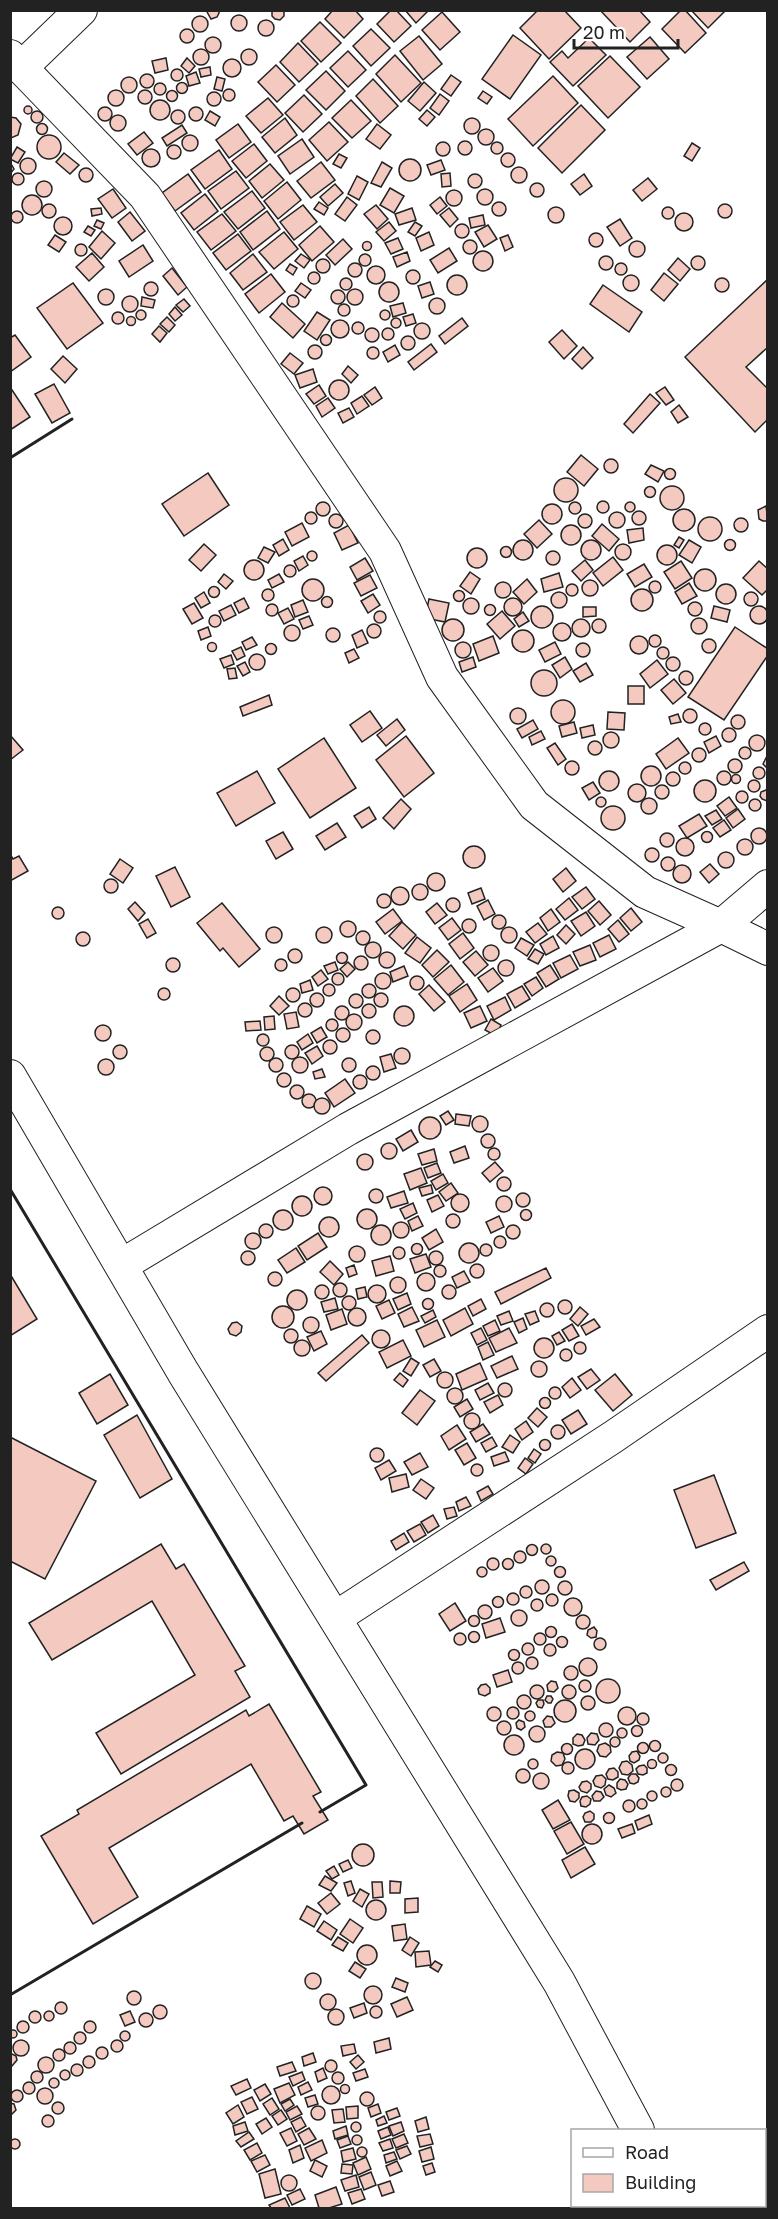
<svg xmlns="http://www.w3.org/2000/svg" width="778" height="2219" font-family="'Golos Text',sans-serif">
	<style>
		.building { fill: #f3c9c0; stroke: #222; stroke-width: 1.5 }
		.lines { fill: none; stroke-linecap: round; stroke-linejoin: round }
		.minor-casing { stroke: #222; stroke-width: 34 }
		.minor { stroke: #fff; stroke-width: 32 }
		.wall { stroke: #222; stroke-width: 3 }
	</style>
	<rect width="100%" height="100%" fill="#fff"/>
	<g class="building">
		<path d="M206 10H219V13L217 17 211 19Z"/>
		<path d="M272 10H284V16L280 20 275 19 272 16Z"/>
		<path d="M333 10H355L363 19 344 38 325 19Z"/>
		<path d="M391 10H396L411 26 394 42 377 24Z"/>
		<path d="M405 10H429L416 23Z"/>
		<path d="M538 10H564L581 28 549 59 520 28Z"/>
		<path d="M600 10H639L650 22 630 42Z"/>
		<path d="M681 10H685L706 33 685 53 662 29Z"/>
		<path d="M691 10H726L708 28Z"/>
		<path d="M442 12 460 32 440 50 422 30Z"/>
		<circle cx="239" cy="23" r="8"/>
		<circle cx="200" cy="24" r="8"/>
		<circle cx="266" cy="28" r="8"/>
		<path d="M320 22 341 43 321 62 301 41Z"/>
		<path d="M371 29 390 48 371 66 353 46Z"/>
		<circle cx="187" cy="36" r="7"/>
		<path d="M513 35 541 55 510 99 482 79Z"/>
		<path d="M419 36 442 64 423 80 400 51Z"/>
		<circle cx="213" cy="45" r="8"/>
		<path d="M650 37 669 59 647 79 627 57Z"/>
		<path d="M589 38 606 55 573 86 550 62 562 51 568 58Z"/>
		<path d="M298 43 318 64 299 82 280 62Z"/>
		<circle cx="249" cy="57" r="8"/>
		<circle cx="201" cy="57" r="8"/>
		<path d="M348 51 366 70 348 87 330 68Z"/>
		<path d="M395 55 421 83 401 102 376 74Z"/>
		<path d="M610 56 640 87 608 118 578 86Z"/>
		<path d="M166 58 168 70 155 73 152 61Z"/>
		<path d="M187 58 195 66 189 73 181 66Z"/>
		<circle cx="232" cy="68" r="9"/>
		<path d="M276 65 295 85 277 102 258 82Z"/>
		<path d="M210 67 211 75 201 77 199 69Z"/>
		<circle cx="177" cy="75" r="6"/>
		<path d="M326 71 345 91 326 110 306 90Z"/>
		<path d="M196 72 200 83 189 86 186 76Z"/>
		<circle cx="147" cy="81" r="7"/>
		<path d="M451 75 461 82 451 96 441 89Z"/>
		<path d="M553 76 578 103 533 146 508 119Z"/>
		<circle cx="129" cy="85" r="8"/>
		<path d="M217 77 225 79 222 91 214 89Z"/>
		<path d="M373 79 398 106 380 123 356 96Z"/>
		<path d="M424 82 436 93 420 111 408 101Z"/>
		<circle cx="182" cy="88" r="5.5"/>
		<circle cx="160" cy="89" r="6"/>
		<circle cx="229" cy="95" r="6"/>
		<circle cx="116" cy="98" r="8"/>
		<circle cx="145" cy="97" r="7"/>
		<circle cx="172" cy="96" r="5.5"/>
		<path d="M483 91 492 97 487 104 478 98Z"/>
		<circle cx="214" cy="99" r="7"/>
		<path d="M440 94 449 101 439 115 430 108Z"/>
		<path d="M304 95 322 114 303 132 285 113Z"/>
		<path d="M268 98 283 115 261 133 246 116Z"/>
		<circle cx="160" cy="110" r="10"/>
		<path d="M351 100 371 121 352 138 332 118Z"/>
		<path d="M581 105 605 130 562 173 538 148Z"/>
		<circle cx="28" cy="110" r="4"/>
		<circle cx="105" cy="114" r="7"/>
		<circle cx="196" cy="114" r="7"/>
		<path d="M427 110 435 117 427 126 419 119Z"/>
		<circle cx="178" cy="117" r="7"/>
		<circle cx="37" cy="117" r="6"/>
		<path d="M210 111 220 117 215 126 205 120Z"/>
		<circle cx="118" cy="123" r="8"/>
		<path d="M10 117 16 118 21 124 18 135 11 138Z"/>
		<path d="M285 118 297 135 275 153 262 137Z"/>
		<circle cx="472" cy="126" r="8"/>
		<path d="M329 122 348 142 327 161 309 140Z"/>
		<circle cx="42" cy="129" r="5.5"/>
		<path d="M238 124 251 142 229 158 216 140Z"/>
		<path d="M377 124 391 135 380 149 366 139Z"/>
		<path d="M182 125 187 133 167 146 162 138Z"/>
		<circle cx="486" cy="137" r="8"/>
		<path d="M144 132 153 143 137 155 128 144Z"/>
		<circle cx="49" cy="147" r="12"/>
		<circle cx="190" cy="143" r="8"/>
		<path d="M302 139 314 157 290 174 278 156Z"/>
		<circle cx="465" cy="148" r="7"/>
		<circle cx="443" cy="149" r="7"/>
		<circle cx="497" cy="148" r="6"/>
		<path d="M692 143 700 148 692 161 684 156Z"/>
		<path d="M254 144 267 161 246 178 232 161Z"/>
		<circle cx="174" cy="152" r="7"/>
		<path d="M17 147 25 152 18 163 10 159Z"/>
		<circle cx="151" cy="158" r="9"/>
		<path d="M219 150 232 169 205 189 191 170Z"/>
		<circle cx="508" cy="160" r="7"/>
		<path d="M64 153 79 165 70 174 56 162Z"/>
		<path d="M339 154 347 158 341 168 333 164Z"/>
		<circle cx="28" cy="166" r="8"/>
		<circle cx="410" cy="170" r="11"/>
		<path d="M441 160 445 170 431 175 427 165Z"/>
		<path d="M10 162 14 169 10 174Z"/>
		<path d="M321 162 335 180 311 198 297 181Z"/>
		<path d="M382 162 392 168 381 187 371 183Z"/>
		<path d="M270 164 284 180 262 198 249 181Z"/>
		<circle cx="519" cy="175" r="8"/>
		<circle cx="86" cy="175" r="7"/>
		<path d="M236 171 249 188 221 209 208 191Z"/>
		<circle cx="18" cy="179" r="6"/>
		<path d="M450 173 451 186 442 187 441 174Z"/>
		<path d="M188 174 201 192 175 211 162 193Z"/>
		<path d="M584 174 592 186 580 195 571 184Z"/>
		<circle cx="475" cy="181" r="7"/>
		<path d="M357 176 368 182 359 200 348 194Z"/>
		<path d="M648 178 657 189 642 201 633 190Z"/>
		<circle cx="44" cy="189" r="8"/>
		<path d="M287 182 301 200 278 219 264 201Z"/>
		<circle cx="537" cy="190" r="7"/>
		<path d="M335 184 343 193 328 206 320 197Z"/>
		<path d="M390 188 404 196 394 213 380 205Z"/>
		<path d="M113 189 126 208 112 218 98 199Z"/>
		<circle cx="485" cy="197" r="8"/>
		<circle cx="454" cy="198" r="8"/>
		<path d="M252 191 265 208 238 229 224 212Z"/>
		<path d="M205 194 218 211 194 230 181 213Z"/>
		<circle cx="32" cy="205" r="10"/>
		<path d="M347 197 357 205 345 221 335 214Z"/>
		<path d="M440 197 447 206 437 214 430 205Z"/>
		<path d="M319 202 328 208 324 215 314 209Z"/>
		<circle cx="499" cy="209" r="7"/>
		<circle cx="725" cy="211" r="7"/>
		<circle cx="49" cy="211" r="7"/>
		<path d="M303 205 317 222 294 240 280 222Z"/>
		<path d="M376 205 388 219 377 229 364 214Z"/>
		<circle cx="668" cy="213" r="6"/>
		<circle cx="556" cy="215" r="8"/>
		<path d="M101 208 102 214 92 216 91 209Z"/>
		<path d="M412 208 416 220 399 225 395 214Z"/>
		<path d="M449 208 458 219 450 227 440 215Z"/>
		<circle cx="17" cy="217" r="6"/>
		<path d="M267 211 280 229 253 250 240 232Z"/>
		<path d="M130 212 145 231 132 241 118 222Z"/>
		<circle cx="684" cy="222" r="9"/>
		<path d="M222 214 236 231 211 250 197 232Z"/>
		<path d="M483 215 485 225 471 228 469 218Z"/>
		<circle cx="63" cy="226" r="9"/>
		<path d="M620 219 632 238 620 246 607 227Z"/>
		<path d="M97 220 104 223 101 229 94 226Z"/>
		<path d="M389 222 396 231 384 241 376 232Z"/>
		<path d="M415 222 422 226 415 236 408 232Z"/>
		<circle cx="462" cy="231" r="7"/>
		<path d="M488 225 497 239 484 247 475 232Z"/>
		<path d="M88 226 95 230 91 236 84 232Z"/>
		<path d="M320 226 334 242 312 261 299 245Z"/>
		<path d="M102 231 115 243 101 259 89 247Z"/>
		<path d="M284 232 298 249 274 269 259 252Z"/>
		<path d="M429 232 434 245 421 251 416 238Z"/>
		<circle cx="596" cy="240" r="7"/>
		<path d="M238 234 251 251 226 270 213 253Z"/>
		<path d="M55 235 66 242 59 252 48 245Z"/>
		<path d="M508 235 513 247 505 251 500 238Z"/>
		<path d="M398 238 403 249 391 254 385 243Z"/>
		<path d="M343 239 352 249 335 265 326 255Z"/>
		<circle cx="470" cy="247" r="7"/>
		<circle cx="637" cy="249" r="8"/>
		<circle cx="367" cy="246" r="4.5"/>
		<circle cx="81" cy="250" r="6"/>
		<path d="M143 245 153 261 129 277 119 261Z"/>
		<path d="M449 248 457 261 438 273 430 260Z"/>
		<circle cx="483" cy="261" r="10"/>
		<path d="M407 252 410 261 397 267 393 257Z"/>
		<path d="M92 253 104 267 89 281 76 267Z"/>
		<path d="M253 254 267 272 243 290 230 273Z"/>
		<path d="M301 254 310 260 304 268 295 261Z"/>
		<circle cx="365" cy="260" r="6"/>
		<circle cx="606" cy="263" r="7"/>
		<circle cx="698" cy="263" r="7"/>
		<path d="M678 258 690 269 680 281 668 270Z"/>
		<circle cx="323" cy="266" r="7"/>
		<circle cx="621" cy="269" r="6"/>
		<circle cx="355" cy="270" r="7"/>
		<path d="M290 264 297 268 293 275 286 270Z"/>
		<circle cx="376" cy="275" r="9"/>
		<path d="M172 268 187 287 178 295 163 276Z"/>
		<circle cx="413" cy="277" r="7"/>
		<circle cx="314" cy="278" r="6"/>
		<path d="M664 273 678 284 664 301 651 290Z"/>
		<path d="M271 274 285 292 259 313 245 294Z"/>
		<circle cx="631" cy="283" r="8"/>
		<circle cx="457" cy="285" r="10"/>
		<circle cx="722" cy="285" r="7"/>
		<circle cx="346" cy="284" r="6"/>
		<path d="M768 279V347L746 367 768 389V419L755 432 685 357Z"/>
		<circle cx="151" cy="289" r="7"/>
		<path d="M430 282 434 294 422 298 418 286Z"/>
		<circle cx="389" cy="292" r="10"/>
		<path d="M73 283 103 323 67 349 37 308Z"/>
		<path d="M301 283 311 290 305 298 295 291Z"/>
		<path d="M603 285 642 312 629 332 590 304Z"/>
		<circle cx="106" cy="297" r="8"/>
		<circle cx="355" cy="297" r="8"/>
		<circle cx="338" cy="297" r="7"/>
		<circle cx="293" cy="301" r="6"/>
		<circle cx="130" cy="304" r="8"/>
		<path d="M142 297 155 300 153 308 141 306Z"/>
		<circle cx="437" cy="306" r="8"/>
		<path d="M184 299 190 306 183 312 176 305Z"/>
		<path d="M282 303 305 324 293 338 270 317Z"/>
		<path d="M403 303 406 313 393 317 390 306Z"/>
		<circle cx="344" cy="310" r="6"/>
		<path d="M175 307 182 315 175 321 169 314Z"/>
		<circle cx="141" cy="315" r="5"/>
		<circle cx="385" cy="315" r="5"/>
		<circle cx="118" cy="318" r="6"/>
		<path d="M317 312 330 320 317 340 304 331Z"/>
		<path d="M413 314 416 323 406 326 403 317Z"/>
		<circle cx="131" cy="321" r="4.5"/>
		<path d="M167 317 175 325 169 332 160 324Z"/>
		<path d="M462 318 468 326 445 344 439 336Z"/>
		<circle cx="396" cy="323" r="5"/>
		<circle cx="340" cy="329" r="9"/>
		<circle cx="358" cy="328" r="6"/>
		<circle cx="422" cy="331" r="8"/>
		<path d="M159 326 167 333 160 342 152 334Z"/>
		<circle cx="372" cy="335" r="7"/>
		<circle cx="388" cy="334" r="6"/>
		<path d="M562 330 577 346 564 359 549 342Z"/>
		<circle cx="326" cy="340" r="5.5"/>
		<path d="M15 335 31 357 10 372V338Z"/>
		<circle cx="408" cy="343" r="7"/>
		<path d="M431 344 437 352 414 370 408 362Z"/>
		<circle cx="315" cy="352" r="7"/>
		<path d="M395 345 400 355 388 362 383 352Z"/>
		<circle cx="373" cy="353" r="6"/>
		<path d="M583 347 593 358 582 369 572 359Z"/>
		<path d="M290 353 303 363 294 374 281 364Z"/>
		<path d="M63 356 77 369 65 383 51 369Z"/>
		<path d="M348 366 358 375 351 383 342 374Z"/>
		<path d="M313 369 317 382 300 388 295 375Z"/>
		<circle cx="339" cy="390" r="10"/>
		<path d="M54 384 70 413 52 423 35 394Z"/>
		<path d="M319 385 326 396 314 404 306 394Z"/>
		<path d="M10 387 30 417 10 430Z"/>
		<path d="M375 387 382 398 372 405 364 395Z"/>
		<path d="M665 387 674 400 666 405 656 393Z"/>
		<path d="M650 394 660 403 633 433 624 424Z"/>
		<path d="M362 396 369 406 357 414 351 403Z"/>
		<path d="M328 398 335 408 322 417 316 406Z"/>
		<path d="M679 405 688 417 678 423 671 412Z"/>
		<path d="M349 408 354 417 343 423 338 413Z"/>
		<path d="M581 455 598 469 584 486 567 472Z"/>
		<circle cx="611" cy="466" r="7"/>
		<path d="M651 465 664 471 658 482 645 474Z"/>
		<circle cx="670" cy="474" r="5.5"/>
		<path d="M208 473 229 505 184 536 162 504Z"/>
		<circle cx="566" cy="490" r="12"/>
		<circle cx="672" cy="498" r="12"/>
		<circle cx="650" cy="492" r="5.5"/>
		<circle cx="603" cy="507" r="6"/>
		<circle cx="630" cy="507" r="5"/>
		<circle cx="323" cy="509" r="7"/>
		<circle cx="575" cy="508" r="6"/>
		<circle cx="552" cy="514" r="10"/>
		<path d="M766 506 768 521H763L759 519 758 510Z"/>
		<circle cx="684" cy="520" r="11"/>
		<circle cx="639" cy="518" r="7"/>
		<circle cx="617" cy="520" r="8"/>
		<circle cx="311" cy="518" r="6"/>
		<circle cx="585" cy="521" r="7"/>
		<circle cx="336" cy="521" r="7"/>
		<circle cx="710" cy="529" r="12"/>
		<circle cx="741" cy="525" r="7"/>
		<path d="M539 520 552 534 537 548 524 534Z"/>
		<path d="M302 523 309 537 292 546 285 532Z"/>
		<path d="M602 524 619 539 609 551 592 536Z"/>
		<path d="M349 525 358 543 342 550 334 533Z"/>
		<circle cx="571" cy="535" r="10"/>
		<path d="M643 528 644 540 629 543 627 530Z"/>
		<path d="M679 537 684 540 679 548 674 545Z"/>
		<path d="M283 539 289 550 279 556 273 545Z"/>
		<circle cx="730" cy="545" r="5.5"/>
		<circle cx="591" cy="550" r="10"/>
		<path d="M689 540 701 547 692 563 679 555Z"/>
		<circle cx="523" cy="550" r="10"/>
		<path d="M204 544 216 555 201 571 189 560Z"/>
		<circle cx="623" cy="552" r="8"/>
		<circle cx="667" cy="555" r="10"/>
		<circle cx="506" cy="552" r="5.5"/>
		<path d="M264 547 275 552 268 563 258 558Z"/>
		<circle cx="477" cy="558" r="10"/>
		<circle cx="553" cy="558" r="7"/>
		<circle cx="312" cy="556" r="5"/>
		<path d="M303 556 308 565 299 571 294 561Z"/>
		<path d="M613 557 623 570 603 586 593 573Z"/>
		<path d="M365 558 373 571 357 580 350 567Z"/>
		<circle cx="254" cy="570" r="10"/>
		<path d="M585 560 593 570 581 581 572 571Z"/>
		<path d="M681 561 692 578 675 589 664 572Z"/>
		<path d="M759 561 768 569V589L762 595 743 578Z"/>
		<path d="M644 564 652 577 635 587 627 574Z"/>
		<circle cx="290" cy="571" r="6"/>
		<circle cx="705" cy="580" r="11"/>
		<path d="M470 572 480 579 471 594 460 586Z"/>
		<path d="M559 573 563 587 544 592 541 579Z"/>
		<path d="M224 574 233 581 226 589 218 582Z"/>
		<path d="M279 574 284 582 272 588 268 580Z"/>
		<path d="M370 575 377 588 361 596 354 583Z"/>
		<circle cx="313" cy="590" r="11"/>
		<path d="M527 579 537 592 524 604 513 592Z"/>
		<circle cx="590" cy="588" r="8"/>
		<circle cx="655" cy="587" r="6"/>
		<circle cx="503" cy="590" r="8"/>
		<path d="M689 583 697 596 682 604 675 592Z"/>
		<circle cx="726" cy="594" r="10"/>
		<circle cx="572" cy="590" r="6"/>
		<circle cx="214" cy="592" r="5.5"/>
		<circle cx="268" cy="595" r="6"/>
		<circle cx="642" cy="600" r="11"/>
		<circle cx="459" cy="596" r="5.5"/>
		<circle cx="751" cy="599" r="7"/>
		<path d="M204 592 210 603 201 608 195 598Z"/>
		<circle cx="559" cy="600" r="8"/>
		<path d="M373 594 380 605 368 613 361 601Z"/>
		<circle cx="327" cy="602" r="5.5"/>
		<circle cx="471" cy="606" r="8"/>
		<path d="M244 598 249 608 239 613 234 603Z"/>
		<circle cx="513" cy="607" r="9"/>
		<path d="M429 599 449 603 445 622 425 618Z"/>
		<path d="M303 600 308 612 295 617 291 605Z"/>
		<circle cx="695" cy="609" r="7"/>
		<path d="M194 603 203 618 192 624 183 609Z"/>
		<circle cx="272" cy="610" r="6"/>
		<circle cx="490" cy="610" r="5.5"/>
		<path d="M231 605 236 615 224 621 219 611Z"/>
		<path d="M714 606 730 610 727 622 711 618Z"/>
		<circle cx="542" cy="617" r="11"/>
		<circle cx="759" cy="615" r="9"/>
		<path d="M583 607H596V616L583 617Z"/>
		<path d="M288 608 294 619 284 624 278 613Z"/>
		<circle cx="380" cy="617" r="6"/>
		<path d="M502 611 515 626 500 639 487 624Z"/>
		<path d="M523 612 529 621 519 627 514 619Z"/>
		<circle cx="215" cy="621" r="6"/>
		<path d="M309 616 313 625 303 629 299 620Z"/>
		<circle cx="699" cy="626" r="8"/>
		<circle cx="453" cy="630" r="11"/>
		<circle cx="581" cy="628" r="9"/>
		<circle cx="599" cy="626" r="7"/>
		<circle cx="562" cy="632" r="9"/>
		<circle cx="374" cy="631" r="7"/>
		<circle cx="292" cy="633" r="8"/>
		<path d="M208 627 211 636 201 640 198 631Z"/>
		<path d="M735 627 768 649V655L724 720 688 697Z"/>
		<circle cx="333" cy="635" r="7"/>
		<circle cx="523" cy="641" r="11"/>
		<path d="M362 630 368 643 357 648 352 635Z"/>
		<circle cx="655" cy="641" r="6"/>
		<circle cx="639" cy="645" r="9"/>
		<path d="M493 636 499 653 479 661 473 644Z"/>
		<path d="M252 637 257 645 246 650 242 642Z"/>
		<circle cx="709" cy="646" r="7"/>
		<circle cx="463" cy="650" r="8"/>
		<path d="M555 642 561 654 545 662 539 650Z"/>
		<circle cx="212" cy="647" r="4.5"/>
		<circle cx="583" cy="650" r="7"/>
		<circle cx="271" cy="649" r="5.5"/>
		<circle cx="663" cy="653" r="6"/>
		<path d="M241 647 245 656 237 660 232 651Z"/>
		<path d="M354 649 359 658 349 663 345 653Z"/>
		<circle cx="257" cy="662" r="8"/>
		<path d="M231 655 234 664 224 668 220 659Z"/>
		<circle cx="673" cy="664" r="7"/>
		<path d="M473 657 476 667 462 672 459 662Z"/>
		<path d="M565 657 572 669 560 678 552 665Z"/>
		<path d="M657 660 668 674 650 688 640 674Z"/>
		<path d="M245 662 250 672 243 676 237 666Z"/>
		<path d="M586 663 593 675 580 682 573 671Z"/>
		<path d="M235 668 237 678 229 679 227 669Z"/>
		<circle cx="544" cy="683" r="13"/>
		<circle cx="686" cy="678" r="7"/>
		<path d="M674 679 686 693 673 704 661 690Z"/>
		<rect x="628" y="686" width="16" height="18"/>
		<path d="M269 695 272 705 243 716 240 707Z"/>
		<circle cx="563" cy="712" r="12"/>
		<circle cx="518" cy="716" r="8"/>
		<circle cx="690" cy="716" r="7"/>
		<path d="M370 711 382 728 362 742 350 725Z"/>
		<path d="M608 712 625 713 624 730 607 729Z"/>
		<path d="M678 714 681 722 671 724 669 717Z"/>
		<circle cx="738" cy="722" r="7"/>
		<path d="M397 719 405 730 386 746 377 735Z"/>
		<path d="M533 720 538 729 522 738 517 729Z"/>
		<path d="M574 722 577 733 562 737 559 726Z"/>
		<circle cx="705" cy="729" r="6"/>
		<path d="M593 725 595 735 582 738 580 728Z"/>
		<circle cx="729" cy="735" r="7"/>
		<path d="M541 731 545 739 532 745 529 737Z"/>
		<circle cx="611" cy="740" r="8"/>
		<circle cx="757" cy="743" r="8"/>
		<path d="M10 735 23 750 10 760Z"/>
		<path d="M406 736 434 773 404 797 376 760Z"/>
		<path d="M716 736 721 746 709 753 704 742Z"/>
		<path d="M324 738 356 788 310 818 278 769Z"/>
		<path d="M678 738 689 753 666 769 656 754Z"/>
		<circle cx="595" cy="748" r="7"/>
		<path d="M555 743 566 759 558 765 547 748Z"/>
		<circle cx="745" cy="753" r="6"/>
		<circle cx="699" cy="755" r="7"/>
		<path d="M767 756H768V769L763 764Z"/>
		<circle cx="735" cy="766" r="7"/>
		<circle cx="572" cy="768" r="7"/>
		<circle cx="685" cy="768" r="6"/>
		<circle cx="651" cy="776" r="10"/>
		<circle cx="759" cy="773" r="6"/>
		<circle cx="609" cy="781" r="10"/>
		<path d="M257 771 275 803 236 826 217 793Z"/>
		<circle cx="724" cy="778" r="7"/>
		<circle cx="673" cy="779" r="7"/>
		<circle cx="736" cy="779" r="4.5"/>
		<circle cx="705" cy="791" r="11"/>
		<circle cx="754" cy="786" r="6"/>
		<path d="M593 782 600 793 589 800 582 788Z"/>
		<circle cx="637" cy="793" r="9"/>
		<circle cx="662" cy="792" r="7"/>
		<path d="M766 790H768L767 801 762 799 760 796 761 792Z"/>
		<circle cx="742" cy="797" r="6"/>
		<path d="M729 797 737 808 725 816 717 806Z"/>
		<circle cx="601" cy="802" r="5"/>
		<circle cx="649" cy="806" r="8"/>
		<circle cx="755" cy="805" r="6"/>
		<path d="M401 799 411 809 394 829 383 818Z"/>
		<circle cx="613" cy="818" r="12"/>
		<path d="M369 807 376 819 362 828 354 816Z"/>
		<path d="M738 809 745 819 733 828 726 818Z"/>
		<path d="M716 810 722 819 712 825 705 816Z"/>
		<path d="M699 814 707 826 687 838 679 826Z"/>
		<path d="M724 820 731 830 720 837 713 828Z"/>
		<path d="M337 823 346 837 325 850 316 836Z"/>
		<circle cx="759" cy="836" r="8"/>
		<circle cx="707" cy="837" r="5.5"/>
		<path d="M283 832 293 849 276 859 266 841Z"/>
		<circle cx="667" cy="840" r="7"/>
		<circle cx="685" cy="847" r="9"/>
		<circle cx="745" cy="847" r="8"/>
		<circle cx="474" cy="857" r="11"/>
		<circle cx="652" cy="855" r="7"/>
		<circle cx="726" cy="860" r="8"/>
		<path d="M10 854 13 859 19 856 28 871 10 881Z"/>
		<circle cx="668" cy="864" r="7"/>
		<path d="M120 859 133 868 123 883 110 874Z"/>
		<path d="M710 864 719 874 709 883 700 872Z"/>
		<circle cx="682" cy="874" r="9"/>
		<path d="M175 867 190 897 171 907 156 876Z"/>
		<path d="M566 868 576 881 563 892 553 879Z"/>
		<circle cx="436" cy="882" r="9"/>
		<circle cx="111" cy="886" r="7"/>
		<circle cx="420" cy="892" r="8"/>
		<circle cx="400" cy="896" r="9"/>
		<path d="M586 887 595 899 582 909 572 897Z"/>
		<path d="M481 888 485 899 472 904 468 893Z"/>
		<circle cx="384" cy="901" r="7"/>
		<circle cx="453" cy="905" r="7"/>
		<path d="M569 898 578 910 565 920 556 909Z"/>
		<path d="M488 900 495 914 484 920 477 906Z"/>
		<path d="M599 901 611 915 600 925 588 911Z"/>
		<path d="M135 902 145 913 138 921 128 909Z"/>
		<path d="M222 903 260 949 239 967 223 948 220 951 197 923Z"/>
		<path d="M437 903 447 915 435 924 426 912Z"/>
		<circle cx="58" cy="913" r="6"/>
		<path d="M631 908 642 922 631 931 620 918Z"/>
		<path d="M393 909 402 921 385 934 376 922Z"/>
		<path d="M551 909 560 922 548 931 540 918Z"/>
		<path d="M586 912 595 926 581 936 571 921Z"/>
		<circle cx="499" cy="922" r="7"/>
		<path d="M452 918 461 930 448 940 439 928Z"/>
		<path d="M148 919 156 933 147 938 139 924Z"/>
		<circle cx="469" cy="926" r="7"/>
		<path d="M618 920 629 934 619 942 608 929Z"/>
		<circle cx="348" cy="929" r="8"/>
		<path d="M402 922 416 935 403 949 389 936Z"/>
		<path d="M538 923 547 934 535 943 526 932Z"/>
		<path d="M566 925 575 934 566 944 557 935Z"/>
		<circle cx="274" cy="935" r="8"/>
		<circle cx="324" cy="935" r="8"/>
		<circle cx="509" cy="935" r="8"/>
		<circle cx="363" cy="938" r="7"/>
		<circle cx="83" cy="939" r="7"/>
		<path d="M463 933 474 948 460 959 449 944Z"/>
		<path d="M609 935 616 949 600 957 593 943Z"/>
		<path d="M553 936 559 948 546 955 540 944Z"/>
		<path d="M417 937 431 948 420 963 405 953Z"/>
		<path d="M521 938 534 945 527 956 515 948Z"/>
		<circle cx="373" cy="950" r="8"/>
		<path d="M590 945 596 960 580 966 573 952Z"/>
		<circle cx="491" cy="953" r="8"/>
		<path d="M535 949 544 954 538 964 528 959Z"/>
		<circle cx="295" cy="956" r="7"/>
		<path d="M437 950 449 962 433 977 422 965Z"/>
		<path d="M476 951 488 965 475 976 463 962Z"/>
		<circle cx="387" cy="960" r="8"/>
		<circle cx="342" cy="958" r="5.5"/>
		<path d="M570 955 578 969 561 978 553 963Z"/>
		<circle cx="361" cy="963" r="7"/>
		<circle cx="173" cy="965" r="7"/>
		<circle cx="281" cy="965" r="6"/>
		<circle cx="506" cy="968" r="8"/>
		<path d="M335 962 338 970 328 974 324 966Z"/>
		<path d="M348 962 355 969 347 977 340 969Z"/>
		<path d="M451 965 464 982 448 995 434 979Z"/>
		<path d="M550 965 559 979 546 987 537 973Z"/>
		<path d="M404 966 408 976 393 982 390 972Z"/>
		<path d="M493 968 503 981 488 992 478 978Z"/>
		<path d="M321 970 328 979 318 986 312 977Z"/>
		<circle cx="338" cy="979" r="6"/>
		<circle cx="383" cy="981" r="8"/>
		<circle cx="417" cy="983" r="7"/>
		<path d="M536 977 543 988 532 996 524 984Z"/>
		<path d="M310 980 313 990 302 993 300 984Z"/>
		<circle cx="329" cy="990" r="6"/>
		<path d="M467 984 477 1000 460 1012 449 996Z"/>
		<circle cx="369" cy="991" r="7"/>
		<path d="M429 985 445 1002 434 1011 419 994Z"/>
		<path d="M522 986 530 999 515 1008 507 994Z"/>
		<circle cx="164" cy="994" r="6"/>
		<circle cx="293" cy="995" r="7"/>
		<circle cx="381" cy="1000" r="7"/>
		<circle cx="317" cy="1000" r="7"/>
		<circle cx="356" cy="1001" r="7"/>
		<path d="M279 996 289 1006 279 1015 270 1006Z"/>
		<path d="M505 997 511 1010 494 1020 487 1006Z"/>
		<circle cx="305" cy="1010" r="7"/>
		<circle cx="369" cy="1011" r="7"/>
		<path d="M480 1006 487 1021 471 1028 464 1013Z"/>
		<circle cx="404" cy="1016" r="10"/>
		<circle cx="342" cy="1013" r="7"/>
		<path d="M296 1012 299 1027 287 1029 284 1014Z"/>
		<circle cx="354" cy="1022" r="8"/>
		<path d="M274 1016 275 1029 265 1030 264 1017Z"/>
		<path d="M491 1019 501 1025 496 1036 485 1030Z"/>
		<circle cx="332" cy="1025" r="6"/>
		<path d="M260 1021 261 1030 246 1031 245 1022Z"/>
		<circle cx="103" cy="1033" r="8"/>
		<path d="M321 1027 327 1037 317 1043 311 1033Z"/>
		<circle cx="343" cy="1035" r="7"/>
		<circle cx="373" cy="1037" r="7"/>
		<path d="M308 1034 313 1043 302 1050 297 1042Z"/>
		<circle cx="263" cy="1040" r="6"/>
		<circle cx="330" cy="1047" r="7"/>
		<circle cx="120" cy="1052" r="7"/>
		<circle cx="292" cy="1052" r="7"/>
		<path d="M317 1046 323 1056 312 1064 305 1053Z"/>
		<circle cx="267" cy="1054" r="7"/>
		<circle cx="402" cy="1056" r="8"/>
		<path d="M391 1054 396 1068 384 1072 380 1057Z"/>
		<circle cx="300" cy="1065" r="8"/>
		<circle cx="349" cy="1065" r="7"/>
		<circle cx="276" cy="1065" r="7"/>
		<circle cx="106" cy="1067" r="8"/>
		<circle cx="373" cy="1073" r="7"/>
		<path d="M322 1069 325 1077 315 1079 313 1072Z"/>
		<circle cx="284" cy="1080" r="7"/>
		<circle cx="360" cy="1082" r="7"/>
		<path d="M345 1079 355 1093 334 1107 325 1093Z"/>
		<circle cx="297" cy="1092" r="7"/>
		<circle cx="309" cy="1101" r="7"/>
		<circle cx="322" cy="1106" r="8"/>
		<path d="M448 1111 454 1120 446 1125 440 1116Z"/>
		<path d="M456 1114 471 1116 469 1126 455 1124Z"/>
		<circle cx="480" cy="1124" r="8"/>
		<circle cx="430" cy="1128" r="11"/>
		<path d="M411 1130 418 1142 403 1151 396 1139Z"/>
		<circle cx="488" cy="1141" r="7"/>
		<circle cx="389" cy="1151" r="8"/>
		<path d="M465 1146 469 1158 454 1163 450 1152Z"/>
		<circle cx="494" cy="1154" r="6"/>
		<path d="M434 1149 437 1161 422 1165 418 1154Z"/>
		<circle cx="365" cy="1162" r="8"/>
		<path d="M495 1162 503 1171 490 1182 482 1173Z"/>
		<path d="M437 1163 441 1173 428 1178 424 1168Z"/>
		<path d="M421 1168 427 1183 410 1190 404 1174Z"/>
		<path d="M443 1174 448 1183 436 1190 431 1181Z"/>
		<circle cx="504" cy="1184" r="7"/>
		<path d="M451 1183 458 1193 446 1201 439 1192Z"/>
		<path d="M431 1185 433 1193 422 1196 419 1188Z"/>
		<circle cx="323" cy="1196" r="9"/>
		<circle cx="376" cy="1196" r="7"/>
		<path d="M404 1191 408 1203 391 1208 387 1197Z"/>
		<circle cx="523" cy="1200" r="7"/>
		<circle cx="460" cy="1203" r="9"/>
		<path d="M438 1195 444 1206 432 1212 427 1200Z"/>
		<circle cx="504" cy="1204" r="8"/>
		<circle cx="302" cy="1206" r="10"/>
		<path d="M413 1203 417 1213 405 1219 400 1209Z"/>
		<circle cx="367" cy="1219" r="10"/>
		<circle cx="526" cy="1215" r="5.5"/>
		<circle cx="283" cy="1220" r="10"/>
		<circle cx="453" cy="1221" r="7"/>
		<path d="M418 1216 423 1226 412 1231 408 1221Z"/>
		<path d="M499 1216 504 1227 491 1233 486 1222Z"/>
		<circle cx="329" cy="1227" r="10"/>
		<circle cx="401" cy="1230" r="8"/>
		<circle cx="266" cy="1231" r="7"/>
		<circle cx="513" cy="1232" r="7"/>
		<circle cx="381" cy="1235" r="10"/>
		<path d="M436 1229 443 1242 429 1250 422 1238Z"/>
		<path d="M318 1233 327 1247 307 1260 298 1246Z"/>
		<circle cx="253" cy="1241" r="8"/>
		<circle cx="500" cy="1242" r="6"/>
		<circle cx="469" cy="1253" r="10"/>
		<circle cx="417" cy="1249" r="5.5"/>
		<circle cx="486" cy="1250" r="6"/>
		<circle cx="357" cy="1254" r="8"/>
		<circle cx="399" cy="1253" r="6"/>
		<path d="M296 1248 305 1262 287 1273 278 1260Z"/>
		<circle cx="248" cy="1258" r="7"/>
		<circle cx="436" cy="1258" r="7"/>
		<path d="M426 1254 431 1267 415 1273 410 1259Z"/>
		<path d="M390 1256 394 1271 376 1276 372 1261Z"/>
		<path d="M330 1261 343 1274 334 1285 320 1272Z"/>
		<circle cx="477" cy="1271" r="7"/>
		<circle cx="440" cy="1271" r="6"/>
		<path d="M354 1265 357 1274 349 1277 346 1268Z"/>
		<path d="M546 1268 551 1278 501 1304 495 1292Z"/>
		<path d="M464 1271 470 1282 457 1288 452 1277Z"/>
		<circle cx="275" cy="1279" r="7"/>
		<circle cx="426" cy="1282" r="9"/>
		<path d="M10 1274 37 1319 10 1336Z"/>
		<circle cx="398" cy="1285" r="8"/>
		<circle cx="340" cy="1290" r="7"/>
		<circle cx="377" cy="1294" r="9"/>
		<circle cx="449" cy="1292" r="7"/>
		<circle cx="322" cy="1292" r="7"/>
		<path d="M365 1287 367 1297 358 1299 356 1289Z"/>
		<circle cx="297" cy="1300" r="10"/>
		<path d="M407 1293 411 1304 398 1310 393 1299Z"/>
		<circle cx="349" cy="1303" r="7"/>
		<path d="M335 1298 338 1309 324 1312 321 1302Z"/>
		<circle cx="428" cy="1304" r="5.5"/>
		<path d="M481 1299 486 1309 473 1316 468 1306Z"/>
		<circle cx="565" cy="1307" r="7"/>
		<path d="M389 1300 395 1313 382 1319 376 1306Z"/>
		<circle cx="547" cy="1310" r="7"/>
		<circle cx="283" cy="1317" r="11"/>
		<path d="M412 1307 419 1321 404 1327 398 1314Z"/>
		<path d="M580 1307 588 1314 578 1326 570 1319Z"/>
		<circle cx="357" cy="1317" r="9"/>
		<path d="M465 1308 473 1324 451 1336 443 1320Z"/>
		<path d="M342 1309 347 1324 331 1330 326 1315Z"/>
		<path d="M433 1310 436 1317 425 1323 421 1316Z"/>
		<path d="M509 1311 513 1321 501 1325 497 1316Z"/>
		<path d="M535 1311 539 1321 530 1325 525 1314Z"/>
		<circle cx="311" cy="1325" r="8"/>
		<path d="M523 1318 527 1329 519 1333 514 1322Z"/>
		<path d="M594 1319 600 1327 586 1335 581 1326Z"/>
		<path d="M437 1320 445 1337 424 1347 416 1330Z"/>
		<path d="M495 1320 500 1331 488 1336 483 1326Z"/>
		<path d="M237 1322 242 1326 241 1332 236 1336 230 1334 228 1329 232 1323Z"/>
		<path d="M572 1324 579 1336 569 1341 562 1330Z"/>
		<path d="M481 1328 487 1340 477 1345 471 1333Z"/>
		<path d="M509 1328 517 1343 496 1352 489 1338Z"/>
		<circle cx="291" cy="1336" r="7"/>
		<circle cx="381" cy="1339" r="9"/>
		<path d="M321 1331 327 1344 314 1351 307 1337Z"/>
		<path d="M559 1332 565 1341 557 1345 552 1336Z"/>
		<path d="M362 1335 369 1343 326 1381 318 1373Z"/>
		<circle cx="544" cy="1348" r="10"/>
		<circle cx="302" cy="1348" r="8"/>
		<path d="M403 1340 411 1356 387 1368 379 1352Z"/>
		<circle cx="580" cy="1348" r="6"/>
		<path d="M488 1342 494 1355 483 1360 478 1347Z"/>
		<circle cx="566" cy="1355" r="6"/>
		<path d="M512 1356 518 1369 497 1378 491 1366Z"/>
		<path d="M411 1358 419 1363 411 1376 403 1371Z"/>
		<path d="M434 1359 441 1371 430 1377 423 1365Z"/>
		<circle cx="539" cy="1369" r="8"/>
		<path d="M480 1363 487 1379 462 1390 456 1374Z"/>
		<path d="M591 1369 600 1380 587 1389 578 1377Z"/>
		<circle cx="445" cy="1380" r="8"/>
		<path d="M400 1373 408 1380 403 1387 394 1380Z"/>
		<path d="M110 1374 128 1405 97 1424 79 1393Z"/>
		<path d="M615 1374 632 1395 613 1411 595 1390Z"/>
		<path d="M572 1378 581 1390 570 1398 562 1387Z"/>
		<path d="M488 1383 494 1393 480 1400 475 1390Z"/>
		<circle cx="505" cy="1390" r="7"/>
		<circle cx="555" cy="1393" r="6"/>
		<circle cx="455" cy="1396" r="8"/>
		<path d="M420 1390 435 1401 417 1425 402 1413Z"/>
		<path d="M498 1395 503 1405 490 1413 484 1402Z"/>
		<circle cx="545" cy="1403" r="5.5"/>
		<path d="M467 1399 473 1409 460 1417 454 1407Z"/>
		<path d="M537 1408 547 1417 538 1427 528 1418Z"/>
		<path d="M578 1410 587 1424 571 1434 562 1420Z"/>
		<circle cx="472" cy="1421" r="8"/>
		<path d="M137 1415 172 1479 140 1498 104 1435Z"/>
		<path d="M526 1421 533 1432 522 1440 515 1429Z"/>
		<path d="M483 1424 490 1434 476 1442 470 1432Z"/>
		<path d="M457 1425 466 1439 449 1450 441 1436Z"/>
		<circle cx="558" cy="1432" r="7"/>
		<path d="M510 1435 520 1442 513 1453 502 1447Z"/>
		<path d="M10 1437 96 1481 45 1579 10 1561Z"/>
		<path d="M492 1437 497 1446 486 1452 481 1443Z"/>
		<circle cx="545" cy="1445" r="5.5"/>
		<path d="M467 1443 476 1458 464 1465 455 1450Z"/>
		<circle cx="377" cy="1455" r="7"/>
		<path d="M534 1449 541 1454 535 1463 528 1458Z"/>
		<path d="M505 1452 509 1461 494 1466 491 1457Z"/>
		<path d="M420 1453 428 1467 412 1475 404 1462Z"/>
		<path d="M525 1458 533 1464 526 1474 518 1468Z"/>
		<path d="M389 1460 396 1471 381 1480 375 1468Z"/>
		<circle cx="477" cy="1470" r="6"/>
		<path d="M406 1474 409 1487 392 1492 389 1478Z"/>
		<path d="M714 1475 736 1533 696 1548 674 1490Z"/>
		<path d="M421 1479 434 1488 426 1499 413 1490Z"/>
		<path d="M488 1486 493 1494 481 1501 477 1492Z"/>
		<path d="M466 1497 471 1506 459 1511 456 1502Z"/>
		<path d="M454 1507 457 1516 447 1519 444 1509Z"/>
		<path d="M433 1515 439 1526 428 1533 421 1522Z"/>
		<path d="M420 1524 426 1535 414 1542 407 1531Z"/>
		<path d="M404 1533 409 1542 396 1550 391 1541Z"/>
		<circle cx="546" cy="1549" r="5"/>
		<path d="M161 1544 176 1569 184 1564 245 1666 235 1671 250 1697 121 1774 96 1733 195 1675 152 1601 52 1660 29 1623Z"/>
		<circle cx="532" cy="1550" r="5.5"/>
		<circle cx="520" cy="1557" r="6"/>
		<circle cx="551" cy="1561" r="5"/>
		<circle cx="493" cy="1564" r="6"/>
		<circle cx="508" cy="1564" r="5.5"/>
		<path d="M744 1562 749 1571 716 1590 710 1580Z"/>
		<circle cx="560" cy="1572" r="5.5"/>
		<circle cx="482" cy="1572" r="5"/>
		<circle cx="542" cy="1587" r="7"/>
		<circle cx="565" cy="1588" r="7"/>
		<circle cx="526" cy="1592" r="6"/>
		<circle cx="513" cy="1599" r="6"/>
		<circle cx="552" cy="1600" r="6"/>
		<circle cx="498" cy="1602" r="5.5"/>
		<circle cx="573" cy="1607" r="9"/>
		<circle cx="537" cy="1605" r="6"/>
		<path d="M455 1603 466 1621 450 1631 439 1614Z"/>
		<circle cx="485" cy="1612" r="7"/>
		<circle cx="519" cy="1618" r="8"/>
		<circle cx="583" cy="1622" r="7"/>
		<circle cx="474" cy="1621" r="5.5"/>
		<path d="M500 1618 505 1632 486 1638 482 1624Z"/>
		<circle cx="551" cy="1632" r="5.5"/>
		<path d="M594 1627 597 1631 596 1637 591 1638 587 1635 588 1630Z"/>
		<circle cx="474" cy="1637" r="5.5"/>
		<circle cx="460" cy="1639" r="6"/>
		<circle cx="540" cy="1639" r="6"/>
		<circle cx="562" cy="1642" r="5.5"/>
		<circle cx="600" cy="1644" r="6"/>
		<circle cx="528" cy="1649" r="6"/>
		<circle cx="550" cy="1650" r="6"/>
		<circle cx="514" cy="1655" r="5.5"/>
		<circle cx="532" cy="1663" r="6"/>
		<circle cx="588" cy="1667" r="9"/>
		<circle cx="518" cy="1668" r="6"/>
		<circle cx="571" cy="1673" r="7"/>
		<path d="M508 1670 512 1682 497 1687 493 1675Z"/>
		<circle cx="608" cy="1691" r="12"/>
		<circle cx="585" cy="1686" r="6"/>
		<path d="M551 1681 556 1682 558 1688 554 1692 548 1691 547 1685Z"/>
		<path d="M486 1684 490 1688V1693L485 1696 479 1694 478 1689 481 1685Z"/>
		<circle cx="569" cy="1692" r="7"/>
		<circle cx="537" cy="1692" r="7"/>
		<circle cx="524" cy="1702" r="7"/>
		<circle cx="588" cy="1703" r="7"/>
		<path d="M547 1696H551L553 1699 551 1703H548L545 1700Z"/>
		<path d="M538 1700H543L544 1704 542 1708 538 1707 536 1703Z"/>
		<circle cx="565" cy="1711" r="11"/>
		<path d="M269 1704 321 1792 313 1796 328 1820 304 1834 293 1816 284 1821 251 1764 109 1848 138 1897 93 1924 41 1836 79 1814 77 1810 246 1710 249 1716Z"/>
		<circle cx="513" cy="1713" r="6"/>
		<circle cx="494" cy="1714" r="7"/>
		<circle cx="627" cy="1716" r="9"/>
		<circle cx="530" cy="1716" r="5"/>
		<circle cx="643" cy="1719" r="6"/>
		<path d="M547 1716 552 1717 555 1723 551 1727H545L543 1721Z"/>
		<path d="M519 1720 524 1722 525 1727 521 1730 517 1728 516 1723Z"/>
		<circle cx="504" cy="1728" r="7"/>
		<circle cx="606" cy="1730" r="7"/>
		<circle cx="637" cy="1731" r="5.5"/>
		<circle cx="537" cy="1734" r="8"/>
		<circle cx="622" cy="1733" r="5"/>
		<path d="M591 1733 597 1734 599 1740 595 1745 588 1744 587 1738Z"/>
		<path d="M577 1734 582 1735 585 1740 583 1745 578 1746 573 1744V1738Z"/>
		<circle cx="514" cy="1745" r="10"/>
		<circle cx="615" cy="1742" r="5"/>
		<circle cx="655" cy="1746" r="5.5"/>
		<circle cx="643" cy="1748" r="5.5"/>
		<path d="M605 1743 610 1746 611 1752 606 1757 600 1756 597 1751 599 1745Z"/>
		<circle cx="567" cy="1749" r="5.5"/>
		<circle cx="585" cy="1759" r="10"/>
		<path d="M637 1751 640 1756 639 1760 634 1763 630 1761 629 1756 632 1752Z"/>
		<path d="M557 1752 563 1753 565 1759 562 1765 556 1766 551 1761 552 1755Z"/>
		<circle cx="663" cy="1758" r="5"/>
		<circle cx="533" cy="1764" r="5"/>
		<circle cx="652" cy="1764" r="4.5"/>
		<path d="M627 1761 632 1765 633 1771 628 1775 622 1774 619 1768 622 1762Z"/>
		<circle cx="568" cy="1768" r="6"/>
		<circle cx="671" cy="1770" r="5.5"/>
		<path d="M644 1765 647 1768V1773L643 1775 638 1774 636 1769 639 1766Z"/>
		<path d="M614 1768 618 1772V1777L613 1780 608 1779 606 1774 609 1769Z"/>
		<circle cx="523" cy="1776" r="7"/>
		<circle cx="541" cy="1781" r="8"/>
		<path d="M631 1774H636L639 1778 638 1782 634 1784 630 1783 628 1778Z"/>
		<path d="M602 1775 606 1779 605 1785 601 1788 595 1786 593 1781 596 1776Z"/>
		<path d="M620 1779 625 1780 628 1784 626 1789 621 1790 617 1788V1783Z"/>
		<circle cx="677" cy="1785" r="6"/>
		<path d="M587 1781 591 1784V1789L587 1793 581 1791 579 1787 582 1782Z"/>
		<path d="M609 1785 614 1788 616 1793 611 1797 606 1795 604 1789Z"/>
		<circle cx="666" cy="1792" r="5"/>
		<path d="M574 1790 579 1793V1798L575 1802 570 1801 568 1796 569 1791Z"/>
		<circle cx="652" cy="1796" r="5"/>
		<path d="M596 1791 601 1792 604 1797 600 1801H594L592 1796Z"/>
		<path d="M587 1796 591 1799 590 1804 586 1807 581 1806 580 1801 582 1797Z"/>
		<circle cx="642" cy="1804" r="5"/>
		<circle cx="629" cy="1806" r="6"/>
		<path d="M558 1800 570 1820 553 1829 542 1810Z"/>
		<path d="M590 1811 594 1814V1819L591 1822H585L583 1817 585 1813Z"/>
		<circle cx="609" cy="1818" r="5.5"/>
		<path d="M649 1815 652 1824 638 1830 635 1821Z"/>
		<path d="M571 1822 584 1844 567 1854 554 1831Z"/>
		<circle cx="592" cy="1834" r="10"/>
		<path d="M632 1824 635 1833 622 1838 618 1829Z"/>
		<circle cx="363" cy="1855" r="11"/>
		<path d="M585 1847 595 1864 571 1878 562 1860Z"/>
		<path d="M348 1860 352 1868 343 1872 339 1864Z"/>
		<path d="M334 1866 339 1875 332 1879 326 1871Z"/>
		<path d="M325 1876 337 1883 331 1891 319 1885Z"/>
		<path d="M351 1881 355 1893 348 1896 344 1883Z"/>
		<path d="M390 1881 401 1882 400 1893H390Z"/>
		<path d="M372 1882H382L383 1897 373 1898Z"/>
		<path d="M360 1889 369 1894 362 1907 353 1901Z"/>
		<path d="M331 1893 340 1904 327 1914 318 1903Z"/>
		<path d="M418 1898V1912L405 1913V1899Z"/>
		<circle cx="376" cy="1910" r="10"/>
		<path d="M307 1906 321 1914 314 1927 300 1919Z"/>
		<path d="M350 1919 363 1928 353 1943 340 1934Z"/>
		<path d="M324 1921 337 1930 331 1940 317 1931Z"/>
		<path d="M405 1924 407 1939 394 1941 392 1926Z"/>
		<path d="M338 1937 348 1943 343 1951 332 1945Z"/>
		<path d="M410 1937 419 1943 411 1956 402 1950Z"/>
		<circle cx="367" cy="1955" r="10"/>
		<path d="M429 1951 431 1965 416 1967 415 1952Z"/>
		<path d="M435 1961 442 1965 438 1972 430 1967Z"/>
		<path d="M355 1962 366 1969 360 1978 349 1971Z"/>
		<circle cx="313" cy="1981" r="8"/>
		<path d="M396 1978 408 1983 405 1992 392 1987Z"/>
		<circle cx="373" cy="1995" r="9"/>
		<circle cx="134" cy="1998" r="7"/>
		<circle cx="328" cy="2002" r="8"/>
		<path d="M407 1997 413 2010 397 2017 391 2004Z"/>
		<circle cx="61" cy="2008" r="6"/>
		<path d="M364 2003 367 2013 354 2018 350 2008Z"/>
		<circle cx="160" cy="2012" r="7"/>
		<circle cx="376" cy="2012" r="6"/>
		<circle cx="336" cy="2017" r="8"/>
		<circle cx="35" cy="2017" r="6"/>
		<path d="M130 2011 135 2022 125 2026 120 2015Z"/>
		<circle cx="49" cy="2016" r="5"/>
		<circle cx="146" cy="2020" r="7"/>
		<circle cx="90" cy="2027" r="6"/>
		<circle cx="23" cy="2027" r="6"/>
		<circle cx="13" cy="2034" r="4"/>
		<circle cx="125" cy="2036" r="5"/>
		<circle cx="80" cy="2038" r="6"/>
		<path d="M389 2038 391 2049 376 2053 374 2042Z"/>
		<circle cx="117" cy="2046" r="6"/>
		<circle cx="21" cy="2048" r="8"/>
		<circle cx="70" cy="2048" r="6"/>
		<path d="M354 2044 356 2053 343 2056 341 2046Z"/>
		<circle cx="102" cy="2053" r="6"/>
		<circle cx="59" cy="2055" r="6"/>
		<path d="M10 2053 16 2056 17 2060 12 2066H10Z"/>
		<path d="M313 2053 316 2062 304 2066 302 2057Z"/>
		<path d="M358 2055 364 2062 356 2069 350 2062Z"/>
		<circle cx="89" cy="2062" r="6"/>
		<circle cx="46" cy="2065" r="8"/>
		<circle cx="331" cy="2066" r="6"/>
		<path d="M292 2062 296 2071 280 2076 277 2067Z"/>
		<circle cx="77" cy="2070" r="6"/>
		<path d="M323 2068 327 2078 318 2082 315 2072Z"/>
		<path d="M365 2069 368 2077 356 2081 353 2073Z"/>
		<circle cx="65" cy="2075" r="5"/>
		<circle cx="37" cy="2077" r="6"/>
		<circle cx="338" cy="2078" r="6"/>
		<path d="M302 2072 305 2080 293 2086 289 2077Z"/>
		<circle cx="54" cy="2083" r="5"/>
		<path d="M247 2079 251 2088 236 2095 231 2086Z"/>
		<circle cx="29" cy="2088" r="6"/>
		<path d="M308 2082 312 2090 301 2095 298 2087Z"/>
		<path d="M289 2083 295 2095 280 2103 274 2089Z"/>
		<path d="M265 2084 271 2094 260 2101 254 2090Z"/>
		<circle cx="345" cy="2089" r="4.5"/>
		<circle cx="331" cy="2095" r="9"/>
		<circle cx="45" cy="2096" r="8"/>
		<circle cx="17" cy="2096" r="6"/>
		<circle cx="367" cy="2099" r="7"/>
		<path d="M315 2095 318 2104 308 2107 305 2098Z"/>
		<path d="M252 2097 258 2109 247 2114 241 2102Z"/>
		<path d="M272 2098 279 2109 270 2115 263 2104Z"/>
		<path d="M290 2099 294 2105 285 2111 281 2104Z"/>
		<circle cx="58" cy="2108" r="6"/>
		<path d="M10 2103 14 2104 16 2110 10 2116Z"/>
		<path d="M378 2104 381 2113 371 2117 368 2108Z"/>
		<path d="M238 2105 244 2117 233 2124 226 2113Z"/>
		<path d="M297 2106 302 2114 290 2120 286 2112Z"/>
		<path d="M358 2106V2118L347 2119 346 2107Z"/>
		<circle cx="318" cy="2113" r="7"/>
		<path d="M397 2108 400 2116 389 2120 386 2112Z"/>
		<path d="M343 2109 345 2122 334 2123 332 2110Z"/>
		<path d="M281 2110 287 2119 278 2125 272 2116Z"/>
		<circle cx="48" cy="2121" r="6"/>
		<path d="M384 2116 387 2123 378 2126 376 2120Z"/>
		<path d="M301 2117 306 2126 296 2132 291 2122Z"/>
		<path d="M426 2117 429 2129 418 2132 415 2121Z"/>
		<path d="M266 2118 272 2127 262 2134 256 2124Z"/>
		<circle cx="356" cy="2127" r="5"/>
		<path d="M245 2122 248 2131 235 2135 233 2126Z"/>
		<path d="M401 2122 404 2131 393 2136 389 2126Z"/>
		<path d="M346 2126 348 2135 335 2139 333 2131Z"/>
		<path d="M388 2127 391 2135 381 2139 378 2131Z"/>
		<path d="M291 2128 297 2141 287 2146 280 2133Z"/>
		<path d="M309 2128 316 2139 304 2145 298 2134Z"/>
		<path d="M249 2132 254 2139 241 2147 236 2141Z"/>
		<path d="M404 2134 408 2143 396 2148 392 2139Z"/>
		<path d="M430 2134 433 2144 420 2147 417 2136Z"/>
		<circle cx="357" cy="2140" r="5"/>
		<path d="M348 2136 351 2144 340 2148 337 2140Z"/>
		<path d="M390 2139 393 2148 383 2151 379 2143Z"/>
		<circle cx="15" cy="2144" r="5"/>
		<path d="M322 2140 327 2153 311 2161 305 2148Z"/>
		<path d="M257 2143 262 2153 250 2160 244 2150Z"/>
		<path d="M300 2145 304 2158 293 2163 289 2150Z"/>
		<path d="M407 2146 411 2154 400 2159 396 2150Z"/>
		<path d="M431 2147 434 2159 422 2162 419 2151Z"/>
		<circle cx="362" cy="2152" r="5"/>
		<path d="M353 2148 356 2159 343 2162 341 2151Z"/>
		<path d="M394 2152 397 2159 386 2163 384 2155Z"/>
		<path d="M265 2155 270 2165 257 2172 251 2161Z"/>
		<path d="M366 2157 371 2169 358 2175 353 2163Z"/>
		<path d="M315 2160 327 2166 322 2177 310 2171Z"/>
		<path d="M397 2161 402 2171 390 2176 386 2166Z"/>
		<path d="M432 2163 435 2172 426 2175 423 2166Z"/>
		<path d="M342 2164 353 2165 352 2174 341 2173Z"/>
		<path d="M275 2169 281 2194 265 2198 259 2174Z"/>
		<path d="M371 2172 376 2185 364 2190 359 2177Z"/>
		<path d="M356 2175 359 2187 345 2191 341 2180Z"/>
		<circle cx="289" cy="2183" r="8"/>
		<path d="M390 2181 394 2192 382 2196 378 2185Z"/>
		<path d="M336 2187 342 2204 329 2208H319L315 2195Z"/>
		<path d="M300 2189 305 2199 292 2205 287 2195Z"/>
		<path d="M361 2189 365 2199 352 2204 348 2193Z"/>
		<path d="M285 2198 290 2208H271L269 2205Z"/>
	</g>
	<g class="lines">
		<defs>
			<g id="minor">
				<path d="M10 56 145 196 385 551 442 677 534 805 645 892 721 926 768 886"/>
				<path d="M21 68 81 10"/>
				<path d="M10 1076 183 1372 559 1982 638 2130"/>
				<path d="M122 1265 348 1129 721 926 768 949"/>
				<path d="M335 1618 613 1437 768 1331"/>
				<path d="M764 2190 768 2188"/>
				<path d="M675 2206 677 2208"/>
				<path d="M735 2208 740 2206"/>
			</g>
		</defs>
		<use href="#minor" class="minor-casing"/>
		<use href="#minor" class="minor"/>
		<g class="wall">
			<path d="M10 458 72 419"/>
			<path d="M10 1189 366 1785 320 1812"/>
			<path d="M10 1995 302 1823"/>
		</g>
	</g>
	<rect width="778" height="2219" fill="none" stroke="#222222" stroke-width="24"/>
	<rect x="571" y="2129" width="195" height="78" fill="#ffffff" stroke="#a7a7a7" stroke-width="1.5"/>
	<rect x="583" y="2148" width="30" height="9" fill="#ffffff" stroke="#a7a7a7" stroke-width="1.5"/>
	<text x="625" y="2159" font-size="18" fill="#222222">Road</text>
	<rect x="583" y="2174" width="30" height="18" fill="#f3c9c0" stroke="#a7a7a7" stroke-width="1.5"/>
	<text x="625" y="2189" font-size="18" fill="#222222">Building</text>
	<path d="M574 39v9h104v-9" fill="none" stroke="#222222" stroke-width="3"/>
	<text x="583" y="39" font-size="18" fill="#222222" stroke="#ffffff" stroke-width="4.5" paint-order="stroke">20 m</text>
</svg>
